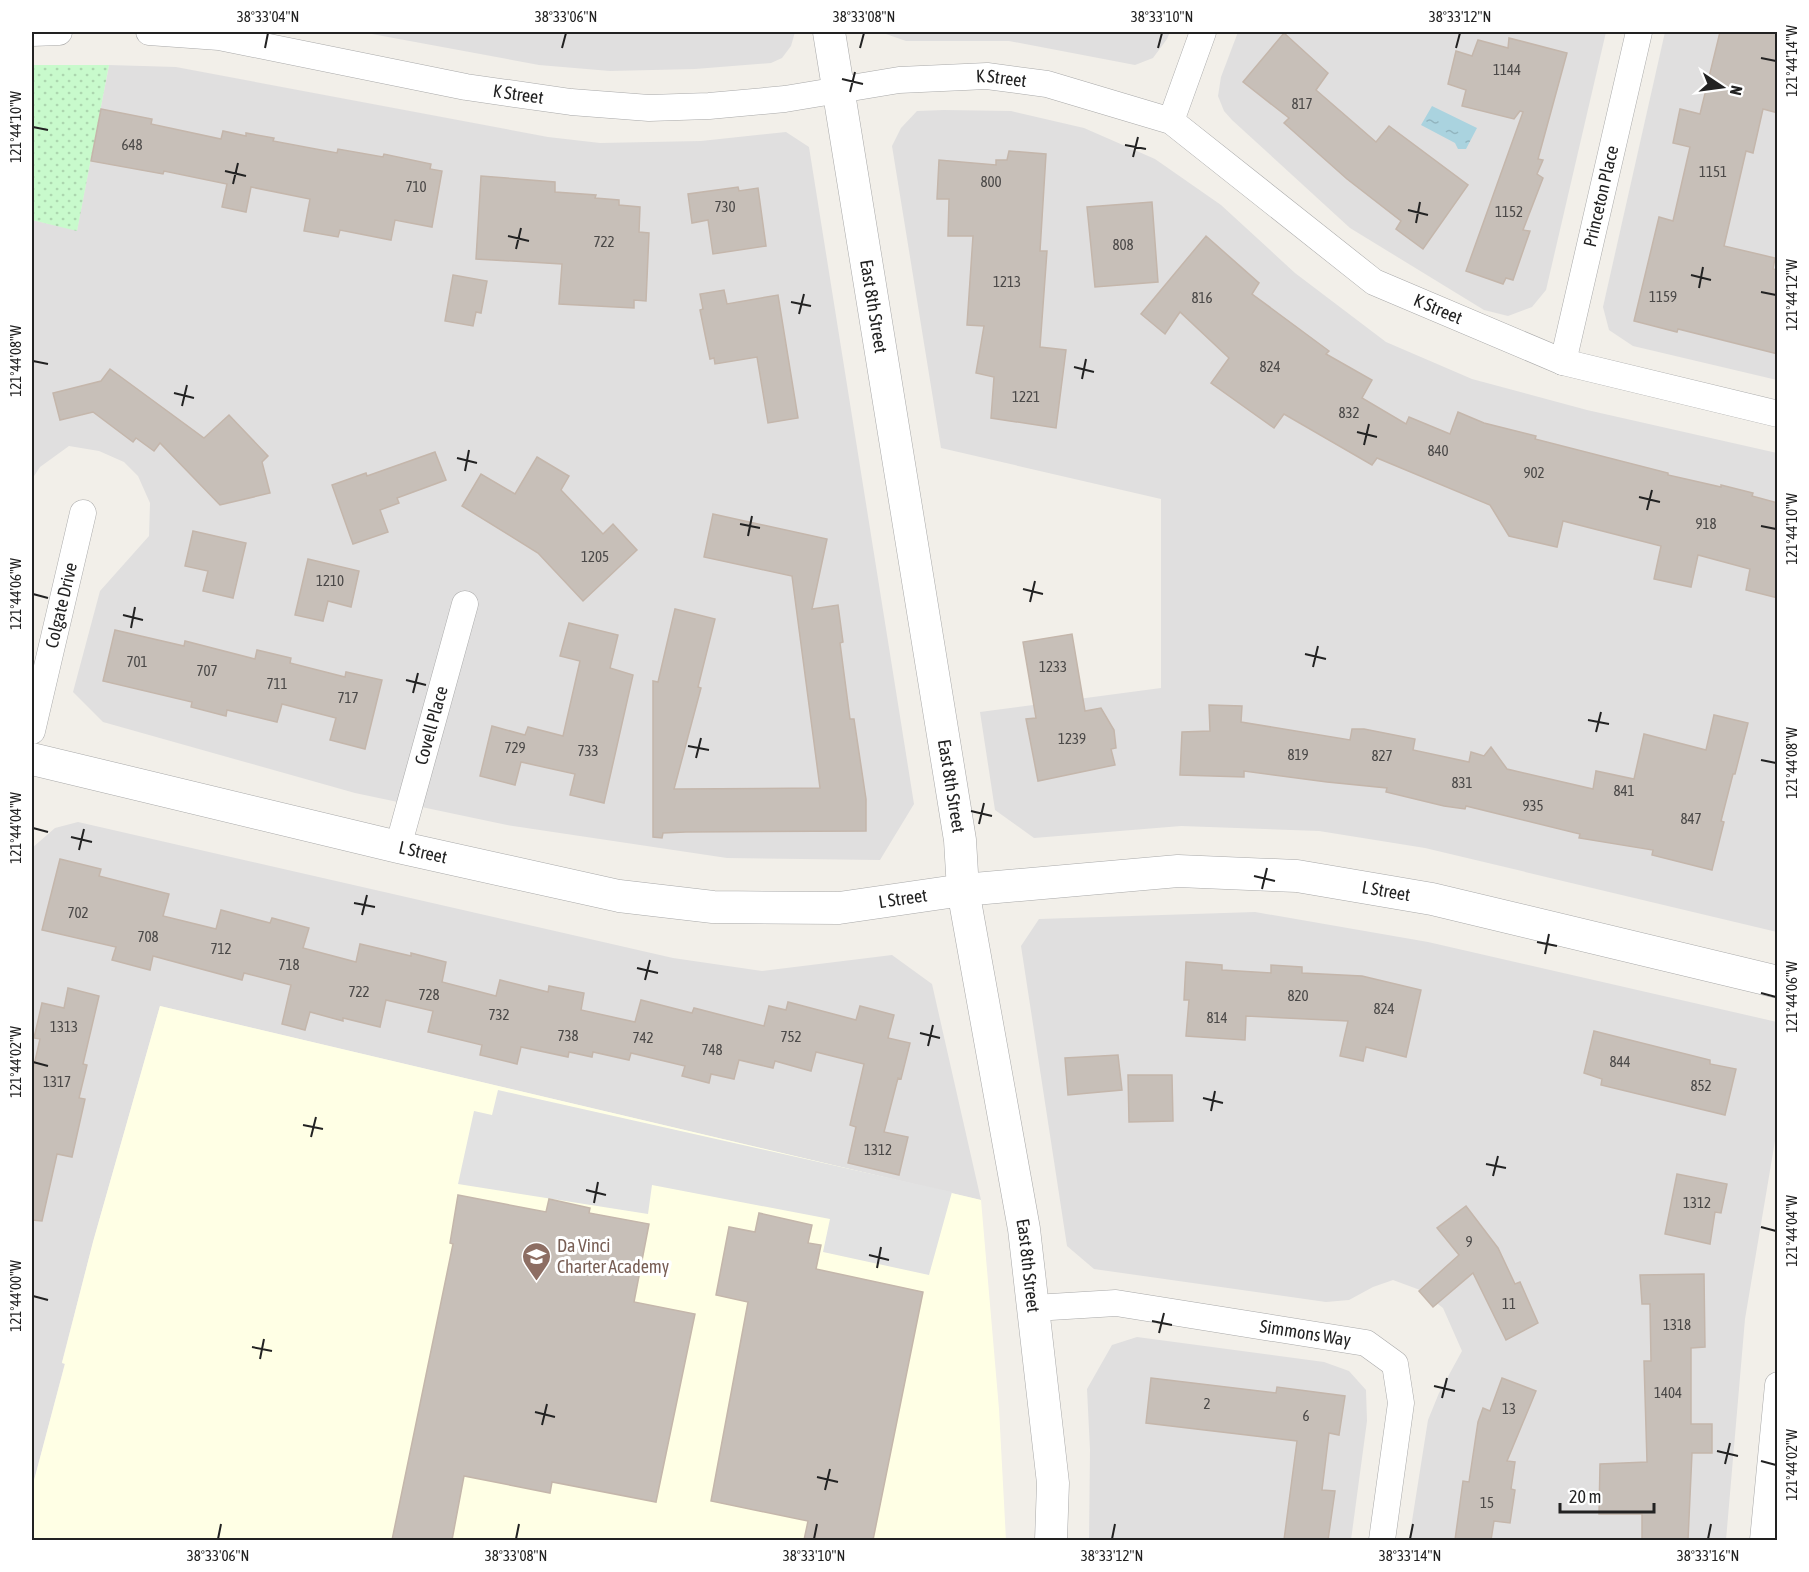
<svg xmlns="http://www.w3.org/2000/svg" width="1809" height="1572" font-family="'Asap Condensed',sans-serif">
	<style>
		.residential { fill: #e0dfdf }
		.education { fill: #ffffe5 }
		.park { fill: url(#park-dots) }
		.parking { fill: #e2e2e2 }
		.water { fill: url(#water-ripples) }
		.building { fill: #c7bfb8; stroke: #c4b6ab; stroke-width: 1.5 }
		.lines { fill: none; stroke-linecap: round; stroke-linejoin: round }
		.minor-casing { stroke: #a9a9a9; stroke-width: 27 }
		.tertiary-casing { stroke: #a9a9a9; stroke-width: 33 }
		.minor { stroke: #fff; stroke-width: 26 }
		.tertiary { stroke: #fff; stroke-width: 32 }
		.ticks { fill: none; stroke: #222; stroke-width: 2 }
		.labels { text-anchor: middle; stroke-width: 6; stroke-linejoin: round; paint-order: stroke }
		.number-label { font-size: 15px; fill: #4b4948 }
		.street-label { font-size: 18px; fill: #222; stroke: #fff }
		.education-label { font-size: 18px; fill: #785e54; stroke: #fff; text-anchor: start }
		.neatline { fill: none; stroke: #222; stroke-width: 2 }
		.ticks-label { font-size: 15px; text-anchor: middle; fill: #222 }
	</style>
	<defs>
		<pattern id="park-dots" width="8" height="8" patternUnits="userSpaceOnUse" patternTransform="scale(1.5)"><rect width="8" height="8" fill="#c8facc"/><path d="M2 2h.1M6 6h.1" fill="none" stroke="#acd6af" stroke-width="1.8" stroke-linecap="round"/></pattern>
		<pattern id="water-ripples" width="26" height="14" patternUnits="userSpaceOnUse" patternTransform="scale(1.5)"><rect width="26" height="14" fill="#aad3df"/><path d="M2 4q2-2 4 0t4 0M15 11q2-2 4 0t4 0" fill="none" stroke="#92b5bf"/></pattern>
	</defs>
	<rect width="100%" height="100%" fill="#f2efe9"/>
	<g class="residential">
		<path d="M361 32H795L791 46 782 58 771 63 695 69 610 71 539 65Z"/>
		<path d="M885 32H1170L1167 39 1153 58 1135 65 1009 41H906L886 34Z"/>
		<path d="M1238 32H1606L1546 290 1532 307 1508 316 1484 310 1350 228 1232 120 1224 111 1218 96 1221 77Z"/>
		<path d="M1665 32H1777V380L1633 346 1609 330 1603 307Z"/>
		<path d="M109 65 176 67 548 137 600 143 701 141 786 132 809 147 914 804 880 860 727 858 507 825 355 793 103 722 73 692 100 591 149 536 150 503 138 476 124 462 99 451 69 446 40 467 32 479V220L77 230Z"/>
		<path d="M944 110 1011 111 1084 128 1155 159 1221 205 1295 273 1386 342 1472 379 1587 410 1777 453V932L1425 848 1319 831 1181 826 1034 838 995 810 980 712 1161 688V499L941 448 892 146 901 128 917 111Z"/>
		<path d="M78 822 673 958 762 971 892 955 932 984 981 1200 160 1006 93 1242 62 1362 65 1363 32 1488V848L55 828Z"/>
		<path d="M1255 912 1428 942 1777 1022V1129L1745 1319 1726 1540H1409L1428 1420 1439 1393 1462 1351 1443 1308 1420 1290 1393 1280 1373 1287 1349 1300 1326 1302 1094 1269 1067 1246 1021 946 1039 919Z"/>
		<path d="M1137 1337 1324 1362 1349 1371 1366 1390 1367 1421 1351 1540H1089L1090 1450 1087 1389 1112 1345Z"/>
	</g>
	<path class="education" d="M160 1006 981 1200 999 1409 1006 1540H32V1488L65 1364 62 1363 93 1242Z"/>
	<path class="park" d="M32 65H109L77 231 32 220Z"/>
	<path class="parking" d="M498 1090 952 1192 929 1275 823 1252 830 1219 652 1185 648 1214 458 1184 474 1111 492 1115Z"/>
	<path class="water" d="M1432 106 1477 128 1466 149H1458L1455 143 1421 125Z"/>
	<g class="building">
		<path d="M1720 32H1778V113L1763 109 1753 153 1746 151 1724 246 1775 258 1773 269 1778 270V354L1678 329 1677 332 1634 321 1659 217 1673 221 1690 147 1673 143 1680 109 1700 114Z"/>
		<path d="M1284 33 1328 73 1316 90 1376 142 1389 126 1468 185 1423 249 1396 229 1401 221 1347 179 1284 123 1289 118 1243 82Z"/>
		<path d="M1509 38 1567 53 1538 159 1543 160 1537 174 1543 178 1523 230 1530 231 1513 280 1506 278 1503 284 1466 271 1523 112 1520 111 1514 119 1462 106 1466 90 1448 84 1456 51 1472 56 1478 40 1508 48Z"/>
		<path d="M101 109 152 119 151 124 221 139 223 131 246 136V133L274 138 273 141 337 153 338 149 383 157 384 154 431 164 430 169 442 171 432 227 395 220 391 240 340 230 338 237 304 231 310 199 251 187 246 212 222 207 227 184 164 171 163 174 91 161Z"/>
		<path d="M1009 151 1046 154 1040 251H1047L1040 347 1066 350 1056 428 991 418 994 377 976 373 984 326 967 325 973 236H948L949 199H937L939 160 996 165V160H1007Z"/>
		<path d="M481 176 555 182V192L596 195 595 198 619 200V205L640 207 639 232 649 233 646 301 634 300V308L559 304 562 264 476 259Z"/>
		<path d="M738 187 739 191 758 188 766 246 713 254 708 220 692 223 688 194Z"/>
		<path d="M1152 202 1158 282 1095 287 1087 207Z"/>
		<path d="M1206 236 1259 283 1252 294 1329 351 1326 354 1372 380 1362 398 1406 424 1409 417 1450 434 1458 412 1484 423 1536 436 1535 439 1668 473V475L1721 487V485L1753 493 1752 496 1778 503V598L1746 590 1750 569 1698 555 1691 587 1654 579 1661 546 1563 521 1557 547 1509 536 1490 505 1377 458 1372 465 1284 414 1274 428 1211 383 1229 358 1180 312 1165 334 1141 314Z"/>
		<path d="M453 275 487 281 481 313 476 312 473 326 445 321Z"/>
		<path d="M724 290 727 304 778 295 798 418 768 423 757 357 715 364 714 358 710 359 700 310 703 309 700 294Z"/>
		<path d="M110 369 204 438 229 415 268 456 262 462 270 493 220 505 160 443 154 451 136 438 133 442 93 412 60 420 53 393 101 381Z"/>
		<path d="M435 452 446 480 397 498 399 503 380 510 388 532 353 544 332 485 366 473 367 476Z"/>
		<path d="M537 457 569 476 561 490 603 534 613 524 637 550 583 601 538 553 462 506 481 474 515 494Z"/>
		<path d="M713 514 827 539 812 609 838 605 843 642 840 643 850 719H854L866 799V831L686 832 663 833 662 838 653 837V681L658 682 675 609 715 619 698 687 701 688 674 789 820 788 792 576 704 557Z"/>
		<path d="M193 531 246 543 233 598 203 591 208 571 185 566Z"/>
		<path d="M308 559 359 571 351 607 328 601 323 621 295 615Z"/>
		<path d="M569 623 618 635 610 668 633 675 604 803 570 795 575 774 521 762 515 785 480 776 492 726 525 735 528 727 563 736 580 661 560 656Z"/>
		<path d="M115 630 184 646 185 641 255 659 257 650 291 658 290 663 345 677 346 672 382 680 365 749 330 740 336 718 282 704 277 722 227 710 226 716 191 707 192 702 103 681Z"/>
		<path d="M1072 634 1085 711 1101 708 1114 730 1116 748 1111 749 1115 765 1038 781 1026 719 1036 718 1023 642Z"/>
		<path d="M1209 705 1242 706 1241 722 1350 740 1352 729H1364L1415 739 1413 750 1469 762 1471 752 1484 756 1491 747 1507 769 1593 789 1596 771 1634 779 1644 734 1706 750 1714 715 1748 723 1735 774H1733L1721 821 1724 822 1712 870 1652 855 1653 850 1579 838 1580 834 1466 806 1465 809 1444 806 1386 792 1387 788 1327 782 1244 771V777L1180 775 1182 732 1210 731Z"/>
		<path d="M60 859 101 869 99 876 169 894 163 916 216 929 221 910 270 923 272 918 309 928 303 948 356 962 360 944 411 956V953L446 962 442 982 496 996 500 980 548 992 549 986 584 993 581 1010 635 1022 641 1000 692 1013 694 1008 764 1026 769 1006 786 1010 788 1002 856 1020 860 1006 894 1015 888 1038 910 1043 901 1079 898 1078 884 1132 908 1137 899 1175 848 1163 856 1127 850 1125 864 1064 816 1052 811 1071 775 1061 773 1068 739 1060 734 1079 711 1074 709 1083 682 1076 685 1066 631 1053 629 1060 593 1052 592 1057 569 1052 568 1057 521 1047 517 1064 480 1055 482 1045 428 1032 433 1011 386 1000 380 1027 343 1018V1021L310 1012 305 1030 282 1024 291 985 244 973 242 980 153 956 150 970 112 960 116 947 42 930Z"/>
		<path d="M1186 962 1222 965V970L1271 973V965L1302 967V973L1362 976 1421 990 1406 1057 1366 1047 1363 1061 1340 1056 1348 1021 1246 1016 1245 1040 1186 1036 1189 1000H1184Z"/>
		<path d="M68 988 99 996 83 1064 87 1065 79 1098 85 1099 72 1157 57 1154 42 1221 32 1220V1074L40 1039 34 1038 42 1003 64 1008Z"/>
		<path d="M1594 1031 1710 1060V1064L1736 1069 1725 1115 1601 1085 1602 1079 1584 1073Z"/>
		<path d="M1118 1055 1122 1090 1068 1095 1065 1058Z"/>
		<path d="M1128 1075H1172L1173 1121 1129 1122Z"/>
		<path d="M1677 1174 1727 1184 1721 1213 1715 1212 1710 1244 1665 1234Z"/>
		<path d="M458 1195 546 1212 549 1199 590 1208 589 1213 649 1224 634 1302 695 1314 656 1502 552 1482 550 1493 464 1476 452 1540H392L453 1244 450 1243Z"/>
		<path d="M1466 1206 1498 1248 1515 1284 1520 1282 1538 1323 1506 1340 1473 1273 1433 1307 1419 1291 1459 1255 1437 1228Z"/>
		<path d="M759 1213 812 1225 808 1243 821 1245 816 1269 923 1292 873 1540H804L808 1521 711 1501 748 1302 716 1295 729 1227 755 1232Z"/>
		<path d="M1704 1274 1705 1347 1691 1348V1424H1712V1453H1692L1688 1540H1642V1514H1599L1600 1464 1647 1462 1644 1361H1651L1650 1304H1642L1640 1275Z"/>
		<path d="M1151 1378 1276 1393 1277 1387 1345 1396 1339 1435 1329 1433 1322 1490 1335 1491 1328 1540H1284L1297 1441 1146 1423Z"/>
		<path d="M1502 1378 1536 1391 1507 1461 1515 1462 1511 1489 1515 1490 1510 1523 1494 1521 1491 1540H1455L1463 1481 1469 1482 1478 1422 1483 1408 1490 1411Z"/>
	</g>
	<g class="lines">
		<defs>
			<g id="minor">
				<path id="s1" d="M149 32 219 37 466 87 571 102 649 108 709 106 785 99 899 80 987 76 1047 84 1171 121 1374 282 1563 362 1778 414"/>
				<path d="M32 33 59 32"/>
				<path d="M1171 121 1203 32"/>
				<path id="s2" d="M1563 362 1639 32"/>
				<path id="s3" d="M32 731 83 513"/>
				<path id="s4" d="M398 847 465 604"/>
				<path id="s5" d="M1034 1308 1116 1303 1366 1343 1395 1364 1401 1403 1382 1540"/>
				<path d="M1763 1540 1778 1385"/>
			</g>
			<g id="tertiary">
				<path id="s6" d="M829 32 960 840 963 890 1024 1229 1053 1483 1051 1540"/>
				<path id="s7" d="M32 759 398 847 619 896 713 907 839 908 963 890 1178 871 1297 876 1432 899 1778 982"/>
			</g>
		</defs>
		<use href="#minor" class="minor-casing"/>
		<use href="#tertiary" class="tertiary-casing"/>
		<use href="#minor" class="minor"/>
		<use href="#tertiary" class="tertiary"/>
	</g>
	<path class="ticks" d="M265 48 268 33M562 48 566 33M860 48 864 33M1158 48 1162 33M1456 48 1460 33M1761 58 1776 61M842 79 863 84M850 92 855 72M33 127 48 130M1125 145 1146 149M1133 157 1138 137M225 171 246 176M233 184 238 163M1408 210 1428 215M1416 223 1420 202M508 236 529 241M516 249 521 228M1691 275 1711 280M1699 288 1703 267M1761 292 1776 295M791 302 811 306M799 314 804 294M33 361 48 364M1074 367 1094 372M1082 379 1086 359M174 393 194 398M182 406 187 385M1357 432 1377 437M1364 445 1369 424M457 458 477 463M465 471 469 450M1639 497 1660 502M1647 510 1652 490M740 524 760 528M1761 526 1776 529M748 536 752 516M1023 589 1043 594M33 594 48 598M1030 602 1035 581M123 615 143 620M131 628 135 607M1305 654 1326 659M1313 667 1318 646M406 680 426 685M413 693 418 673M1588 720 1609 724M1596 732 1601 712M688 746 709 750M696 758 701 738M1761 760 1776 763M971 811 992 816M979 824 984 803M33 828 48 832M71 837 92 842M79 850 84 829M1254 876 1275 881M1262 889 1267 868M354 903 375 907M362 915 367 895M1537 942 1557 946M1545 954 1549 934M637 968 658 973M645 980 650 960M1761 993 1776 997M920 1033 940 1038M928 1046 933 1025M33 1062 48 1066M1203 1098 1223 1103M1211 1111 1215 1091M303 1125 323 1129M311 1137 316 1117M1486 1164 1506 1168M1493 1176 1498 1156M586 1190 606 1195M594 1203 598 1182M1761 1227 1776 1231M869 1255 889 1260M877 1268 881 1247M33 1296 48 1300M1152 1321 1172 1325M1159 1333 1164 1313M252 1347 272 1351M260 1359 264 1339M1434 1386 1455 1391M1442 1398 1447 1378M535 1412 555 1417M542 1425 547 1404M1717 1451 1738 1456M1761 1461 1776 1465M1725 1464 1730 1443M817 1477 838 1482M825 1490 830 1469M218 1539 221 1524M516 1539 519 1524M814 1539 817 1524M1112 1539 1115 1524M1410 1539 1413 1524M1708 1539 1711 1524"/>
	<defs>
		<symbol id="school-pin" viewBox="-11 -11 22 30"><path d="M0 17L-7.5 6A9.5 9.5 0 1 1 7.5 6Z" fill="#8d6e63" stroke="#fff"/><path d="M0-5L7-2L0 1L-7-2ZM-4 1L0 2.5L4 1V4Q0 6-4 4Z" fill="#fff"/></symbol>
	</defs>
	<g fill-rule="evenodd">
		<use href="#school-pin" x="520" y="1240" width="33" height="45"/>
	</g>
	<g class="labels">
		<g class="number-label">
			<text x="1507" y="75">1144</text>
			<text x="1302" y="109">817</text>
			<text x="132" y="150">648</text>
			<text x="1713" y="177">1151</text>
			<text x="991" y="187">800</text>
			<text x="416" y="192">710</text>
			<text x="725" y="212">730</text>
			<text x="1509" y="217">1152</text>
			<text x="604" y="247">722</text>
			<text x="1123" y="250">808</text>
			<text x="1007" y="287">1213</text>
			<text x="1663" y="302">1159</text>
			<text x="1202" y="303">816</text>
			<text x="1270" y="372">824</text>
			<text x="1026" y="402">1221</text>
			<text x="1349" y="418">832</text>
			<text x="1438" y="456">840</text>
			<text x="1534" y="478">902</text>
			<text x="1706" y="529">918</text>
			<text x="595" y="562">1205</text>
			<text x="330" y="586">1210</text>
			<text x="137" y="667">701</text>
			<text x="1053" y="672">1233</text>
			<text x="207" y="676">707</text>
			<text x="277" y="689">711</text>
			<text x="348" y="703">717</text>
			<text x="1072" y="744">1239</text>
			<text x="515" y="753">729</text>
			<text x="588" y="756">733</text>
			<text x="1298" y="760">819</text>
			<text x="1382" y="761">827</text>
			<text x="1462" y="788">831</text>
			<text x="1624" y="796">841</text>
			<text x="1533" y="811">935</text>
			<text x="1691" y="824">847</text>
			<text x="78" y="918">702</text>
			<text x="148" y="942">708</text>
			<text x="221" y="954">712</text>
			<text x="289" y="970">718</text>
			<text x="359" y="997">722</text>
			<text x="429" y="1000">728</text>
			<text x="1298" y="1001">820</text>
			<text x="1384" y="1014">824</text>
			<text x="499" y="1020">732</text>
			<text x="1217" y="1023">814</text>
			<text x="64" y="1032">1313</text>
			<text x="568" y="1041">738</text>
			<text x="791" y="1042">752</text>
			<text x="643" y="1043">742</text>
			<text x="712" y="1055">748</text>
			<text x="1620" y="1067">844</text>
			<text x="57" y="1087">1317</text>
			<text x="1701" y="1091">852</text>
			<text x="878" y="1155">1312</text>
			<text x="1697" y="1208">1312</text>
			<text x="1469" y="1247">9</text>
			<text x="1509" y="1309">11</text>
			<text x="1677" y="1330">1318</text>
			<text x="1668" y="1398">1404</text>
			<text x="1207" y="1409">2</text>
			<text x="1509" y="1414">13</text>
			<text x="1306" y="1421">6</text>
			<text x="1487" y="1508">15</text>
		</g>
		<g class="street-label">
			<text dy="6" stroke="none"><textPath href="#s1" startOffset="861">K Street</textPath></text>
			<text dy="6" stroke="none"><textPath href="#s1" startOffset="375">K Street</textPath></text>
			<text dy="6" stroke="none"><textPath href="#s2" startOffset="170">Princeton Place</textPath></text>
			<text dy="6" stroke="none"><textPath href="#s6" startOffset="278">East 8th Street</textPath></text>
			<text dy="6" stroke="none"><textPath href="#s1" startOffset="1365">K Street</textPath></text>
			<text dy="6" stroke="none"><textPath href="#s3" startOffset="129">Colgate Drive</textPath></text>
			<text dy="6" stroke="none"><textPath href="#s4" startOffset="126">Covell Place</textPath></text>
			<text dy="6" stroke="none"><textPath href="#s6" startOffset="764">East 8th Street</textPath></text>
			<text dy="6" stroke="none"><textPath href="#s7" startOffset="402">L Street</textPath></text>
			<text dy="6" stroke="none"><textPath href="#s7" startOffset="1374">L Street</textPath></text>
			<text dy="6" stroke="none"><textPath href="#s7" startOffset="888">L Street</textPath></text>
			<text dy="6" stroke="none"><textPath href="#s6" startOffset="1250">East 8th Street</textPath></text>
			<text dy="6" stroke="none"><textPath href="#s5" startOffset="274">Simmons Way</textPath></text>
		</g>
		<g class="education-label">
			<text x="557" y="1252">Da Vinci<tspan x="557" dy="21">Charter Academy</tspan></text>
		</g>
	</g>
	<rect width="1809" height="1572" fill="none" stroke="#ffffff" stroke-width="66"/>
	<g transform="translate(1722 87) rotate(103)" stroke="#ffffff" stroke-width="4.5" paint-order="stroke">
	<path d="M0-4.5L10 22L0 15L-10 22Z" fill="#222222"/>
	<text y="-9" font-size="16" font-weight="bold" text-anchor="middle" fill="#222222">N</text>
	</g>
	<path d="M1560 1503v9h94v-9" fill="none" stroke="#222222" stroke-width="3"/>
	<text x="1569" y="1503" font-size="18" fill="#222222" stroke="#ffffff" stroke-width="4.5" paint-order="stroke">20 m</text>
	<rect x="33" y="33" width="1743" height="1506" class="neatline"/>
	<g class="ticks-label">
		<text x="268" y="22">38°33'04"N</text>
		<text x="566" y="22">38°33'06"N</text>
		<text x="864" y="22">38°33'08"N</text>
		<text x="1162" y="22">38°33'10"N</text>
		<text x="1460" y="22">38°33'12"N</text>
		<text transform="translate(1792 61) rotate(-90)" y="5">121°44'14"W</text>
		<text transform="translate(16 127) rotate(-90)" y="5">121°44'10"W</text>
		<text transform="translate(1792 295) rotate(-90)" y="5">121°44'12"W</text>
		<text transform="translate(16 361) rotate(-90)" y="5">121°44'08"W</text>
		<text transform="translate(1792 529) rotate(-90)" y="5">121°44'10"W</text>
		<text transform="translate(16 594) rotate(-90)" y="5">121°44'06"W</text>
		<text transform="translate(1792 763) rotate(-90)" y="5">121°44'08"W</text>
		<text transform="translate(16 828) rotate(-90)" y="5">121°44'04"W</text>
		<text transform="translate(1792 997) rotate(-90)" y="5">121°44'06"W</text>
		<text transform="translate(16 1062) rotate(-90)" y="5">121°44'02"W</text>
		<text transform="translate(1792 1231) rotate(-90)" y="5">121°44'04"W</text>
		<text transform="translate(16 1296) rotate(-90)" y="5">121°44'00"W</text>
		<text transform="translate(1792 1465) rotate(-90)" y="5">121°44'02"W</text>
		<text x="218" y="1561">38°33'06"N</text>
		<text x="516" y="1561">38°33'08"N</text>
		<text x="814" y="1561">38°33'10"N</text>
		<text x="1112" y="1561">38°33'12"N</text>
		<text x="1410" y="1561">38°33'14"N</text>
		<text x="1708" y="1561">38°33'16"N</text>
	</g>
</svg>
